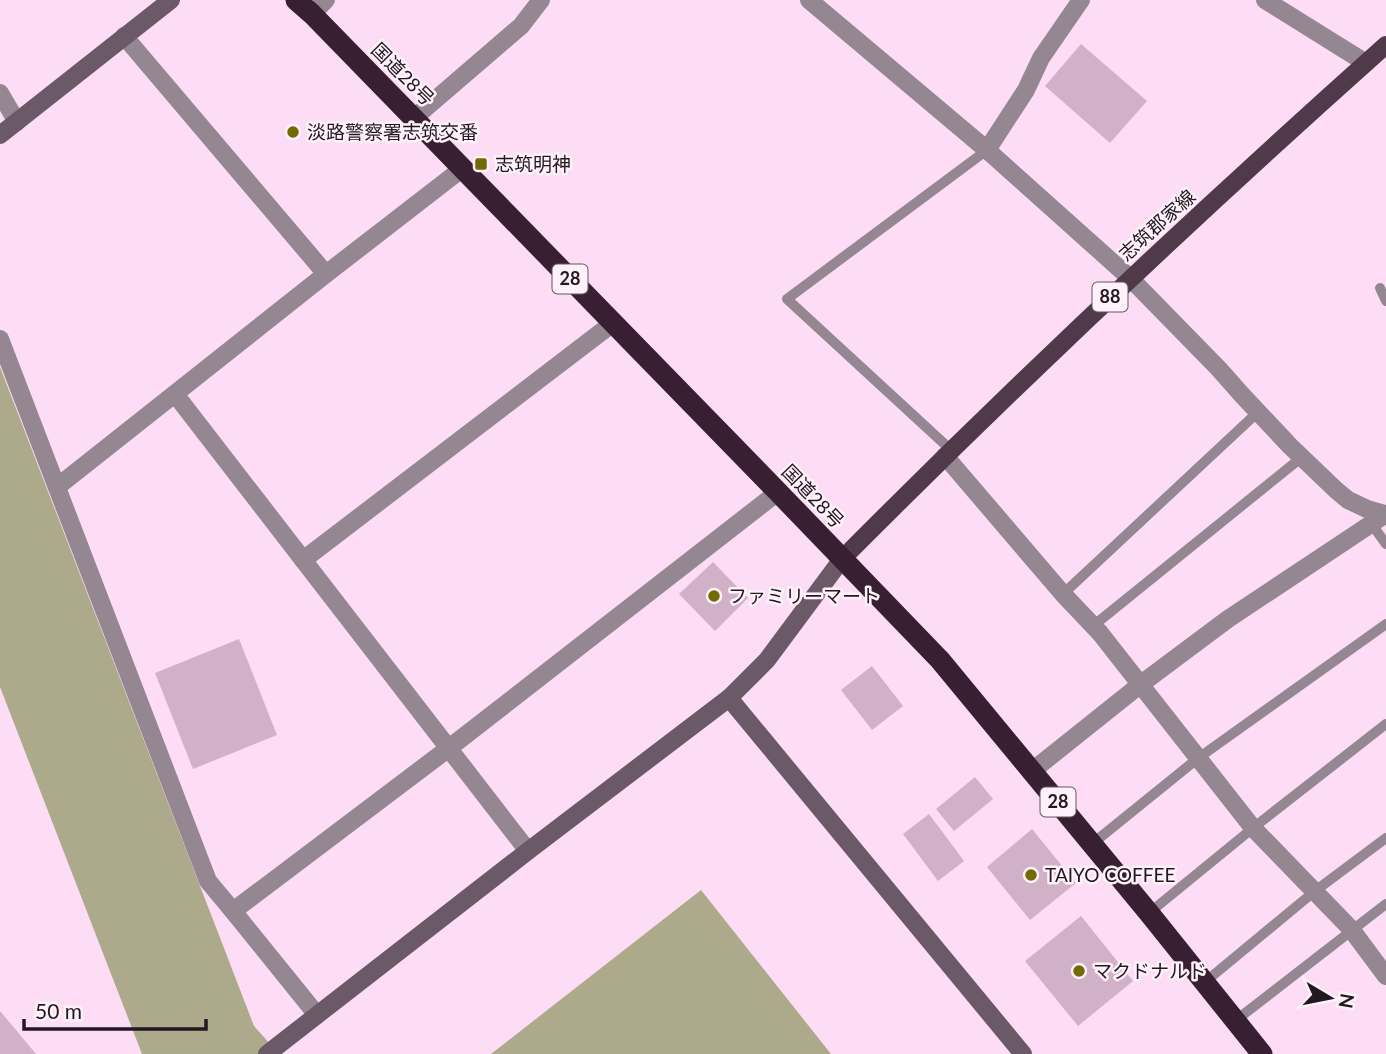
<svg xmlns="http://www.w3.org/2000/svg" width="1386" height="1054" font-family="Lato,'Noto Sans JP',sans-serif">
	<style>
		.water { fill: #acaa8b }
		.building { fill: #d0b1c8 }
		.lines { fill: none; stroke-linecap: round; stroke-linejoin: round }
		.lane { stroke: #948791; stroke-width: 10 }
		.street { stroke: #948791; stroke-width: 18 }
		.secondary { stroke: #6c5967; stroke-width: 18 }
		.primary { stroke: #503a4a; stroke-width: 18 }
		.highway { stroke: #382032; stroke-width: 21 }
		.poi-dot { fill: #746a03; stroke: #fef1fa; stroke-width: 2.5 }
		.labels { text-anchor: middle; stroke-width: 5; stroke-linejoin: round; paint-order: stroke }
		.shield { fill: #fef1fa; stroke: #655961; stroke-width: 2 }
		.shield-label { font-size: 18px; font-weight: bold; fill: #231820 }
		.street-label { font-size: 19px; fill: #231820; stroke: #fef1fa }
		.poi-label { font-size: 19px; fill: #231820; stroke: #fef1fa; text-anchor: start }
	</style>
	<rect width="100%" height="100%" fill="#fdddf5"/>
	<g class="water">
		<path d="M0 367 254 1026 279 1054H142L0 687Z"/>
		<path d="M701 890 831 1054H491Z"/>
	</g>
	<g class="building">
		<path d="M1081 44 1147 101 1110 143 1045 86Z"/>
		<path d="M713 562 748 598 715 631 679 594Z"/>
		<path d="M239 639 277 735 193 769 155 673Z"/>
		<path d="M872 666 903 706 872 730 841 690Z"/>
		<path d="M975 777 993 799 954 831 936 809Z"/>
		<path d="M929 814 964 861 938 881 903 834Z"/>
		<path d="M1032 829 1076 883 1030 920 987 867Z"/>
		<path d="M1081 916 1133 981 1078 1026 1025 961Z"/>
		<path d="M0 1011 36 1054H0Z"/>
	</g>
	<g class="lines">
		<g class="lane">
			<path d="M1380 288 1386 301"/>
			<path d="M951 450 787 299 987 150"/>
			<path d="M1371 523 1386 544"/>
			<path d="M1063 594 1258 412"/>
			<path d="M1093 626 1302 457"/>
			<path d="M1092 844 1197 759 1386 624"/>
			<path d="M1149 913 1253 828 1386 724"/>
			<path d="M1205 982 1315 891 1386 838"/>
			<path d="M1235 1021 1386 904"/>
		</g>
		<g class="street">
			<path d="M809 0 987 150 1130 278 1219 369 1242 395 1290 446 1336 490 1348 500 1367 509 1385 514"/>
			<path d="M1265 0 1366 63"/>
			<path d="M312 14 326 0"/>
			<path d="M124 36 326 274"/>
			<path d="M0 93 17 122"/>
			<path d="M414 118 521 26 541 0"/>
			<path d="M987 150 1026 90 1041 58 1081 0"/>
			<path d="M0 339 208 881 233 911 317 1015"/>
			<path d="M175 394 528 851"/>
			<path d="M945 456 1063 594 1100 633 1253 828 1351 929 1386 976"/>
			<path d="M57 487 326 274 463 168"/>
			<path d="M303 560 613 323"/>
			<path d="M1032 771 1141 684 1228 619 1386 514"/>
			<path d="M233 911 449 748 778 492"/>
		</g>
		<g class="secondary">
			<path d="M0 135 171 0"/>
			<path d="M729 698 1023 1054"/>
			<path d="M267 1054 528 851 729 698 767 660 842 559"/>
		</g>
		<path class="primary" d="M842 559C1018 382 1200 211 1386 45"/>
		<path class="highway" d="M296 0 312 14 778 492 940 660 1149 913 1262 1054"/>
	</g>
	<g class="poi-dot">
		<circle cx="293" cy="132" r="7"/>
		<rect x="474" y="157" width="14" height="14" rx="3.5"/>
		<circle cx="714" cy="596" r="7"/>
		<circle cx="1031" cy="875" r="7"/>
		<circle cx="1079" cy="971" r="7"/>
	</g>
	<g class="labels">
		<g class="shield">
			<rect x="552.5" y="264.5" width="35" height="29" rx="5"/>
			<rect x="1092.5" y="282.5" width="35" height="29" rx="5"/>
			<rect x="1040.5" y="787.5" width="35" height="29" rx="5"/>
		</g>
		<g class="shield-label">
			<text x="570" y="285">28</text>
			<text x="1110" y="303">88</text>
			<text x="1058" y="808">28</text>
		</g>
		<g class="street-label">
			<text transform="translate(403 74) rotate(45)" y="7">国道28号</text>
			<text transform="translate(1157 225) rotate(-42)" y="7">志筑郡家線</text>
			<text transform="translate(813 496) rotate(46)" y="7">国道28号</text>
		</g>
		<g class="poi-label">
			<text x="307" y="139">淡路警察署志筑交番</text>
			<text x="495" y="171">志筑明神</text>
			<text x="728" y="603">ファミリーマート</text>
			<text x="1045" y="882">TAIYO COFFEE</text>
			<text x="1093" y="978">マクドナルド</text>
		</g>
	</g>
	<g transform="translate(1330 998) rotate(100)" stroke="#fef1fa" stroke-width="5" paint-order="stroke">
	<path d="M0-5L12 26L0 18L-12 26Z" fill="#231820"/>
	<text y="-10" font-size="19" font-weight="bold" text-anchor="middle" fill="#231820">N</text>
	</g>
	<path d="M24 1019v10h182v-10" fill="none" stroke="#231820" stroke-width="3.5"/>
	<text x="35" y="1019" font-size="21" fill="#231820" stroke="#fef1fa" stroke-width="5" paint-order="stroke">50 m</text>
</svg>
